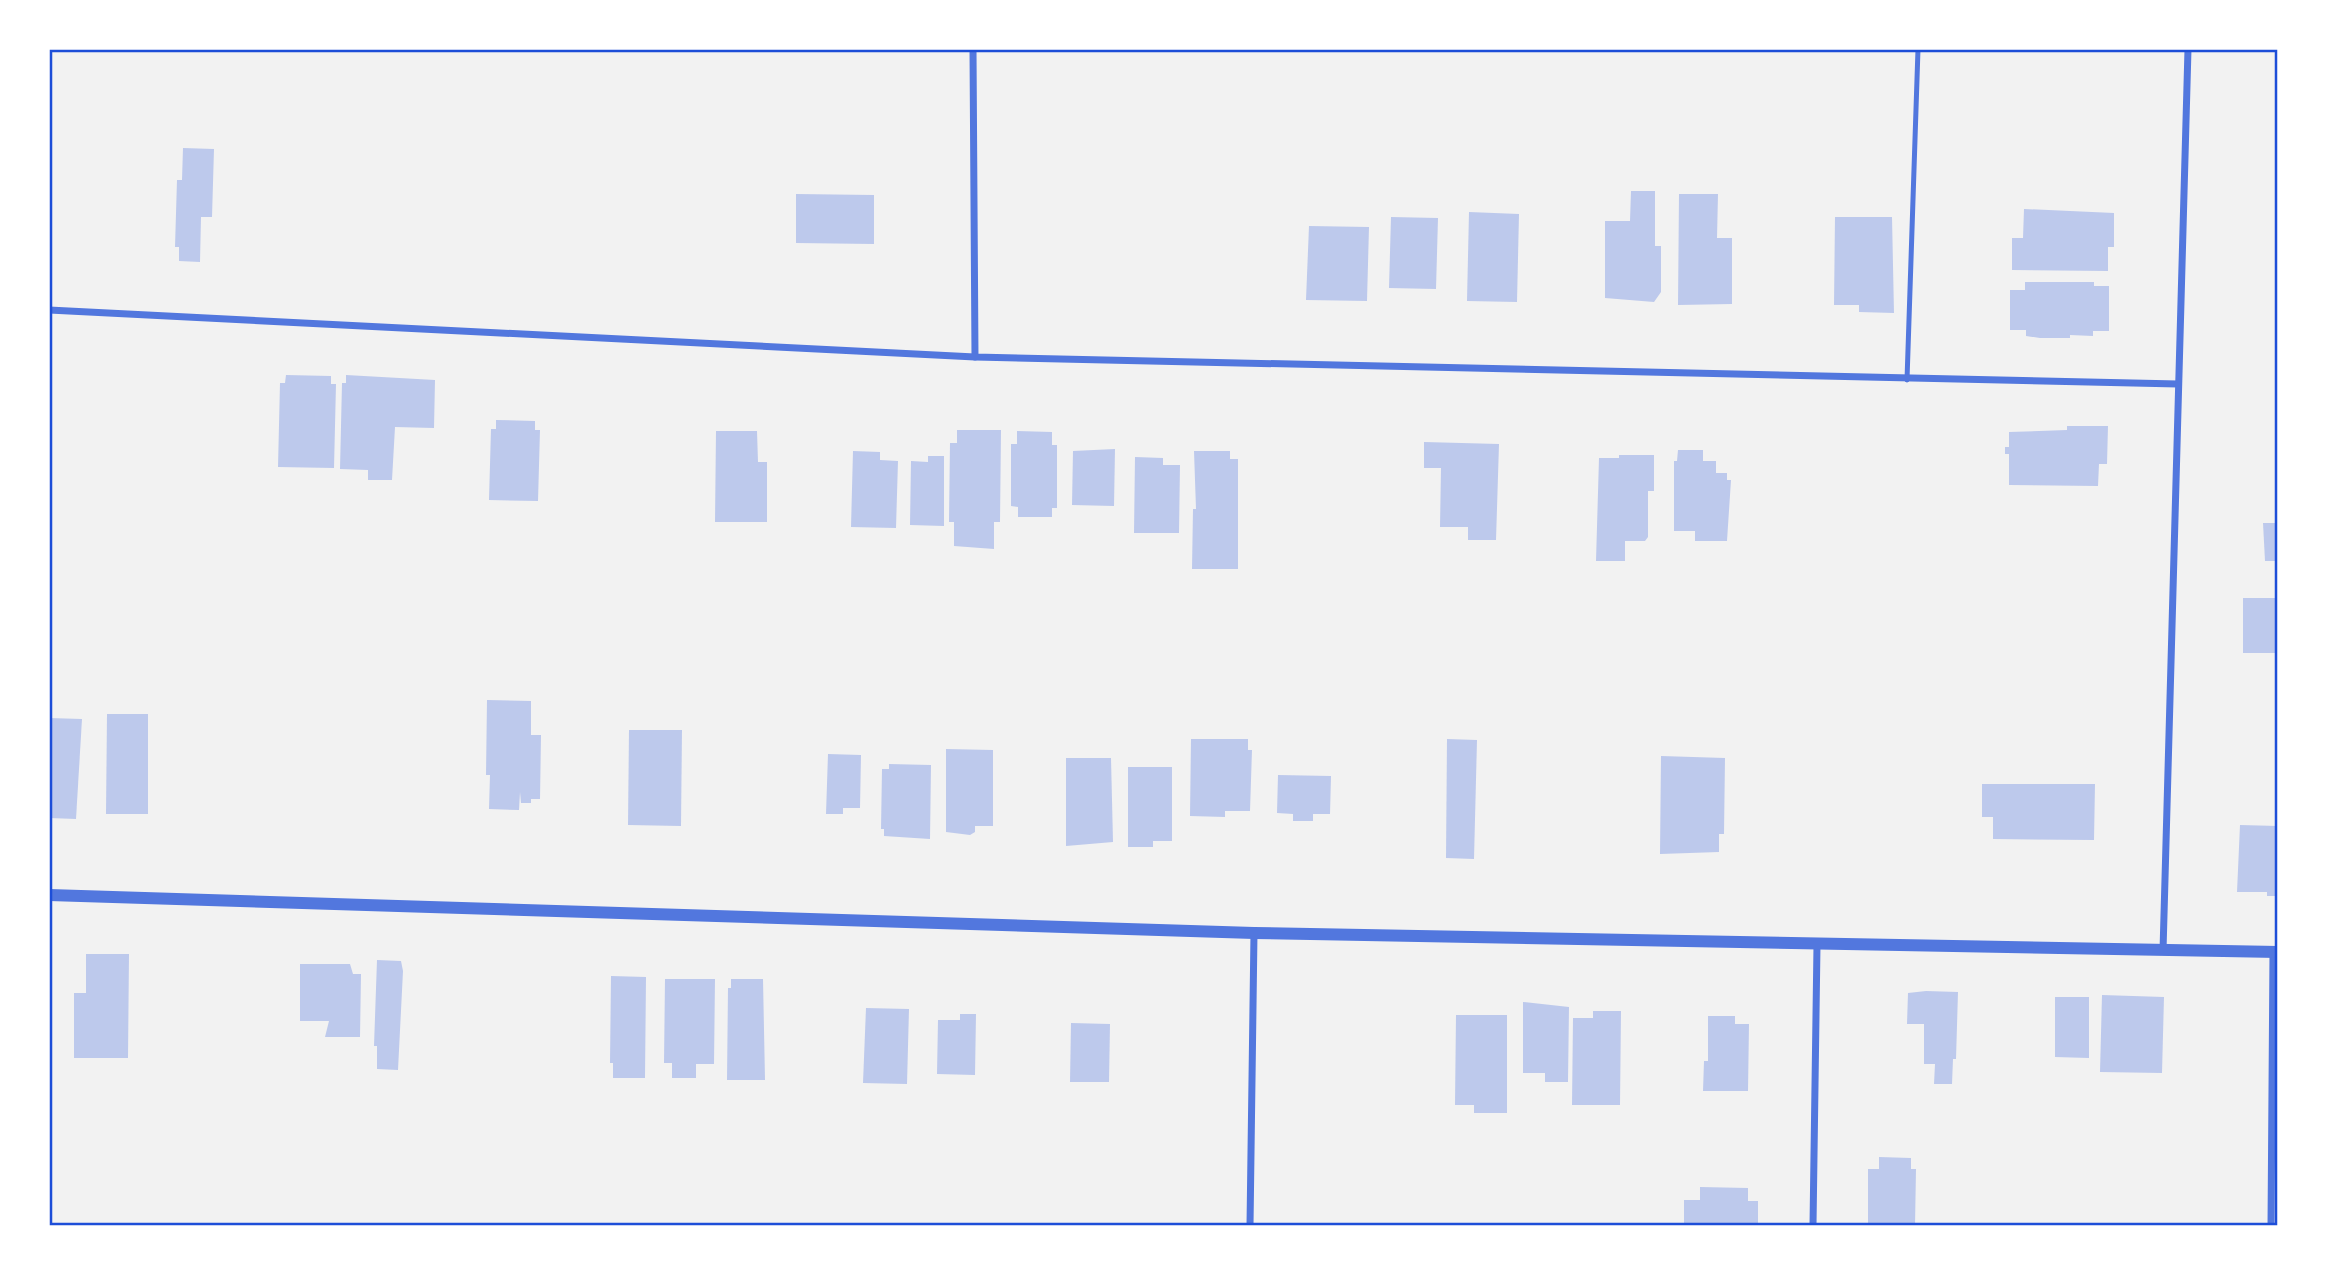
<svg xmlns="http://www.w3.org/2000/svg" width="2327" height="1275" font-family="'Roboto Condensed',sans-serif">
	<style>
		.building { fill: #bdc9ec }
		.lines { fill: none; stroke-linecap: round; stroke-linejoin: round }
		.service { stroke: #5277de; stroke-width: 5 }
		.minor { stroke: #5277de; stroke-width: 7 }
		.tertiary { stroke: #5277de; stroke-width: 12 }
		.neatline { fill: none; stroke: #1d4ed8; stroke-width: 2.5 }
	</style>
	<rect width="100%" height="100%" fill="#f2f2f2"/>
	<g class="building">
		<path d="M183 148 214 149 212 217H201L200 262 179 261V247H175L177 180H182Z"/>
		<path d="M1631 191H1655V246H1661V292L1654 302 1605 298V221H1630Z"/>
		<path d="M796 194 874 195V244L796 243Z"/>
		<path d="M1679 194H1718L1717 238H1732V304L1678 305Z"/>
		<path d="M2024 209 2114 213V247H2108V271L2012 270V238H2023Z"/>
		<path d="M1469 212 1519 214 1517 302 1467 301Z"/>
		<path d="M1391 217 1438 218 1436 289 1389 288Z"/>
		<path d="M1835 217H1892L1894 313 1859 312V305H1834Z"/>
		<path d="M1309 226 1369 227 1367 301 1306 300Z"/>
		<path d="M2025 282H2094V286H2109V331H2093V336L2070 335V338H2040L2026 336V330H2010V290H2025Z"/>
		<path d="M286 375 331 376V384H336L334 468 278 467 280 383H285Z"/>
		<path d="M346 375 435 380 434 428 395 427 392 480H368V470L340 469 342 383H346Z"/>
		<path d="M496 420 535 421V430H540L538 501 489 500 491 429H496Z"/>
		<path d="M2067 426H2108L2107 464H2099L2098 486 2009 485V454H2005V447H2009V432L2067 430Z"/>
		<path d="M957 430H1001L1000 522H994V549L954 546V522H949L950 443H957Z"/>
		<path d="M716 431H757L758 462H767V522H715Z"/>
		<path d="M1017 431 1052 432V445H1057V508H1052V517H1018V507L1011 506V444H1017Z"/>
		<path d="M1424 442 1499 444 1496 540H1468V527H1440L1441 468H1424Z"/>
		<path d="M1115 449 1114 506 1072 505 1073 451Z"/>
		<path d="M1678 450H1703V461H1716V473H1727V480H1731L1727 541H1695V531H1674V461H1677Z"/>
		<path d="M853 451 880 452V460L898 461 896 528 851 527Z"/>
		<path d="M1194 451H1230V459H1238V569H1192L1193 509H1196Z"/>
		<path d="M1619 455H1654V491H1648V537L1645 541H1625V561H1596L1599 458H1619Z"/>
		<path d="M928 456H944V526L910 525 911 461 928 462Z"/>
		<path d="M1135 457 1163 458V465H1180L1179 533H1134Z"/>
		<path d="M2263 523H2278V561H2265Z"/>
		<path d="M2243 598H2277L2278 653H2243Z"/>
		<path d="M487 700 531 701V735H541L540 799H531V803H521L520 792 519 810 489 809 490 775H486Z"/>
		<path d="M107 714H148V814H106Z"/>
		<path d="M49 718 82 719 76 819 49 818Z"/>
		<path d="M629 730H682L681 826 628 825Z"/>
		<path d="M1191 739H1248V750H1252L1250 811H1225V817L1190 816Z"/>
		<path d="M1447 739 1477 740 1474 859 1446 858Z"/>
		<path d="M946 749 993 750V826H975V832L970 835 946 832Z"/>
		<path d="M828 754 861 755 860 808H843V814H826Z"/>
		<path d="M1661 756 1725 758 1724 834H1719V852L1660 854Z"/>
		<path d="M1066 758H1111L1113 842 1066 846Z"/>
		<path d="M889 764 931 765 930 839 884 836V829H881L882 769H889Z"/>
		<path d="M1128 767H1172V841H1153V847H1128Z"/>
		<path d="M1278 775 1331 776 1330 814H1313V821H1293V814L1277 813Z"/>
		<path d="M1982 784H2095L2094 840 1993 839V817H1982Z"/>
		<path d="M2240 825 2278 826V896H2267V892H2237Z"/>
		<path d="M86 954H129L128 1058H74V993H86Z"/>
		<path d="M377 960 401 961 403 971 398 1070 377 1069V1046H374Z"/>
		<path d="M300 964H350L353 974H361L360 1037H325L329 1021H300Z"/>
		<path d="M611 976 646 977 645 1078H613V1063H610Z"/>
		<path d="M665 979H715L714 1064H696V1078H672V1063H664Z"/>
		<path d="M731 979H763L765 1080H727L728 988H731Z"/>
		<path d="M1926 991 1958 992 1956 1059H1953L1952 1084H1934L1935 1064H1924V1024H1907L1908 993Z"/>
		<path d="M2102 995 2164 997 2162 1073 2100 1072Z"/>
		<path d="M2055 997H2089V1058L2055 1057Z"/>
		<path d="M1523 1002 1569 1007 1568 1082H1545V1073H1523Z"/>
		<path d="M866 1008 909 1009 907 1084 863 1083Z"/>
		<path d="M1593 1011H1621L1620 1105H1572L1573 1018H1593Z"/>
		<path d="M960 1014H976L975 1075 937 1074 938 1020H960Z"/>
		<path d="M1456 1015H1507V1113H1474V1105H1455Z"/>
		<path d="M1708 1016H1735V1024H1749L1748 1091H1703L1704 1061H1708Z"/>
		<path d="M1071 1023 1110 1024 1109 1082H1070Z"/>
		<path d="M1879 1157 1911 1158V1169H1916L1915 1226H1868V1169H1879Z"/>
		<path d="M1700 1187 1748 1188V1201H1758V1226H1684V1200H1700Z"/>
	</g>
	<g class="lines">
		<path class="service" d="M1907 380 1918 49"/>
		<g class="minor">
			<path d="M973 49 975 357"/>
			<path d="M49 310 975 357 2178 384"/>
			<path d="M2163 951 2188 49"/>
			<path d="M1250 1226 1254 933"/>
			<path d="M1813 1226 1817 945"/>
			<path d="M2271 1226 2273 952"/>
		</g>
		<path class="tertiary" d="M49 895 1254 933 2278 952"/>
	</g>
	<rect width="2327" height="1275" fill="none" stroke="#ffffff" stroke-width="102"/>
	<rect x="51" y="51" width="2225" height="1173" class="neatline"/>
</svg>
